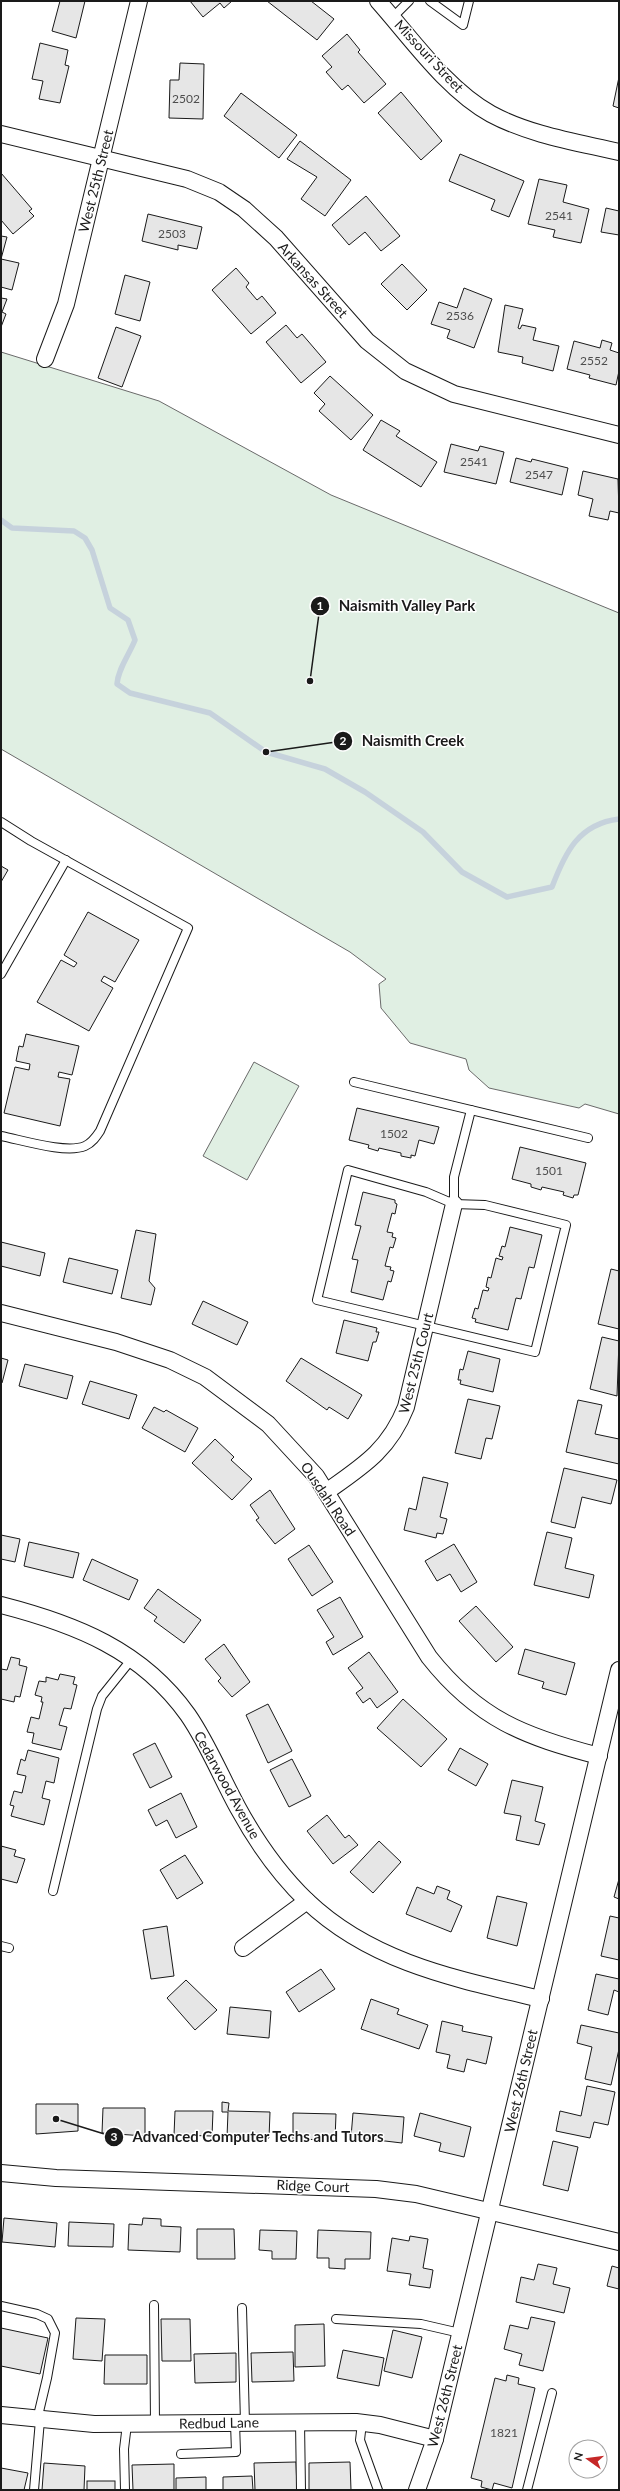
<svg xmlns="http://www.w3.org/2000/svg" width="620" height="2491" font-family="Lato,sans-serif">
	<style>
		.green { fill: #e0efe3; stroke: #6a6a6a }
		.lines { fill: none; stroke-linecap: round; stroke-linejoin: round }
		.stream { stroke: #c6d2dc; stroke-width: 5.5 }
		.building { fill: #e6e6e6; stroke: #1a1a1a }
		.lane-casing { stroke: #1a1a1a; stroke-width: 10 }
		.street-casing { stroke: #1a1a1a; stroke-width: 18 }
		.lane { stroke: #fff; stroke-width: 8 }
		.street { stroke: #fff; stroke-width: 16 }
		.labels { text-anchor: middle; stroke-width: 3; stroke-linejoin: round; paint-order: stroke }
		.number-label { font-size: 12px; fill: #4d4d4d }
		.street-label { font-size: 14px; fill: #1a1a1a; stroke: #fff }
		.leader { fill: none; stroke: #1a1a1a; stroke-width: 1.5 }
		.callout-dot { fill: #1a1a1a; stroke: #fff; stroke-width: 1.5 }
		.mark-label { font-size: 12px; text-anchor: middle; font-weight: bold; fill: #fff }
		.callout-label { font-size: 15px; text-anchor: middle; font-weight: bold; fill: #1a1a1a; stroke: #fff; stroke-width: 3; stroke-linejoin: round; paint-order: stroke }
	</style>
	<rect width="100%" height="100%" fill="#fff"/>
	<g class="green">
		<path d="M1 352 159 401 331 495 619 613V1114L585 1104 579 1108 489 1088 469 1070 466 1059 410 1043 381 1008 379 984 386 979 350 952 1 749Z"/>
		<path d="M254 1062 299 1086 247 1180 203 1156Z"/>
	</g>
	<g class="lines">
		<path class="stream" d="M1 520 12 528 74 531 85 538 92 550 110 608 128 620 135 640C129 655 118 669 117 684L130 693 210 713 266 752 325 769 365 792 423 832 462 872 507 897 552 887C565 853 578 824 619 819"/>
	</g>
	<g class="building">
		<path d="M60 1H85L76 38 52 31Z"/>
		<path d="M190 1H232L224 8 220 3 203 17Z"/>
		<path d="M267 1H311L334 19 317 40Z"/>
		<path d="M347 34 360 50 358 52 386 84 364 103 348 85 342 90 326 72 332 67 322 56Z"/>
		<path d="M40 43 68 50 65 65 69 66 60 103 39 99 43 81 32 79Z"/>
		<path d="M180 63 204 64 203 119 169 118 170 80H179Z"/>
		<path d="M619 77V108L613 106Z"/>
		<path d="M401 92 442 141 421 160 378 113Z"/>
		<path d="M241 93 297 135 279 158 224 116Z"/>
		<path d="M300 141 351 180 325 216 301 199 317 177 287 159Z"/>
		<path d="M460 154 524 181 509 217 491 210 495 200 449 181Z"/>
		<path d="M1 173 32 209 29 211 34 216 13 234 1 220Z"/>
		<path d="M539 179 567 185 563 202 589 209 581 243 553 237 555 230 528 224Z"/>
		<path d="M366 196 400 236 381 251 365 232 349 245 332 225Z"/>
		<path d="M606 208 619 211V241V235L601 232Z"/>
		<path d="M148 214 202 227 197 249 178 245V250L142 241Z"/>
		<path d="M1 236 7 237 1 259 19 263 12 290 1 287Z"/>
		<path d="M402 264 427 290 407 310 381 284Z"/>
		<path d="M236 268 249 283 246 287 257 300 262 296 276 313 251 334 212 290Z"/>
		<path d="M125 275 150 282 140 321 115 314Z"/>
		<path d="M464 288 492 299 474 348 447 338 450 330 431 324 439 302 457 308Z"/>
		<path d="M1 298 7 299 2 312 6 314 1 327Z"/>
		<path d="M505 305 523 309 518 328 520 329 522 325 536 328 533 340 559 346 553 371 522 363 523 357 498 352Z"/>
		<path d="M286 325 297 338 302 334 326 362 301 383 266 342Z"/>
		<path d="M116 327 141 336 122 387 98 378Z"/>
		<path d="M602 340 612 343 610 350 619 353V371L616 385 589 378 590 375 567 369 574 341 600 348Z"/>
		<path d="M330 376 373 415 351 440 319 411 325 404 314 393Z"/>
		<path d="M381 420 400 431 396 436 437 462 421 487 363 450Z"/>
		<path d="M451 444 478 451 480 446 504 452 496 484 444 472Z"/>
		<path d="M516 458 531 462 532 459 568 468 562 495 510 482Z"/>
		<path d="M583 471 618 479 619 513 610 511 608 520 589 516 593 499 578 495Z"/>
		<path d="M1 866 8 870 1 882Z"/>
		<path d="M88 912 139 940 115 982 104 976 101 981 113 988 89 1031 37 1002 61 960 74 967 77 963 64 955Z"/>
		<path d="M26 1034 79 1046 72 1075 59 1072 58 1077 70 1079 60 1126 4 1113 15 1067 29 1070 30 1064 16 1061 19 1046 23 1047Z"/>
		<path d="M357 1108 439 1127 434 1144 419 1140 415 1156 411 1155V1158L401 1156V1153L379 1148 378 1151 368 1148 369 1145 349 1140Z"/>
		<path d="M520 1147 586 1163 578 1195H574L573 1198 563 1195 564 1192 542 1187 541 1190 531 1187V1184L512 1179Z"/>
		<path d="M363 1192 395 1200V1203L397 1204 395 1214 392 1213 387 1232 393 1233 392 1237 396 1238 393 1248 390 1247 385 1266 391 1267 390 1270 394 1271 391 1282 388 1281 383 1300 351 1292 358 1260 352 1259 361 1226 355 1225Z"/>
		<path d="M510 1227 542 1235 534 1268 529 1267 521 1299 516 1298 508 1330 475 1322 476 1319 472 1318 475 1308 478 1309 483 1290 488 1291 489 1288 486 1287 488 1277 491 1278 496 1258 502 1260 503 1257 499 1256 502 1246 505 1247Z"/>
		<path d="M136 1230 156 1234 149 1281 155 1288 151 1305 121 1298Z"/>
		<path d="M1 1242 45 1253 40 1276 1 1266Z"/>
		<path d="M69 1258 118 1270 112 1294 63 1282Z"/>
		<path d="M611 1269 619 1271V1329L598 1324Z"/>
		<path d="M203 1301 248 1322 237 1345 192 1324Z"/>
		<path d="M344 1320 377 1328 376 1332H379L376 1342H373L368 1361 336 1353Z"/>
		<path d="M602 1337 619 1341 617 1396 590 1389Z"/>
		<path d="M468 1351 500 1359 493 1392 460 1384 461 1380H458L460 1369 463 1370Z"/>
		<path d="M1 1358 8 1360 2 1383H1Z"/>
		<path d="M301 1358 362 1395 348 1419 329 1407 327 1410 286 1381Z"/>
		<path d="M25 1364 73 1376 67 1399 19 1386Z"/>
		<path d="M90 1381 137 1395 129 1419 82 1404Z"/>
		<path d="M468 1399 500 1406 492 1439 486 1438 481 1459 455 1453Z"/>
		<path d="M578 1400 602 1405 595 1434 619 1439V1464L566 1452Z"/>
		<path d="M154 1407 164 1412 166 1410 198 1428 185 1452 142 1428Z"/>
		<path d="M215 1439 234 1457 231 1460 252 1479 232 1500 192 1463Z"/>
		<path d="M564 1468 617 1480 611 1504 582 1497 575 1528 551 1522Z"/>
		<path d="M423 1477 448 1483 440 1517 447 1519 443 1534 437 1533 436 1538 404 1530 409 1508 416 1510Z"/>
		<path d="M270 1490 295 1529 275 1544 256 1520 259 1518 250 1505Z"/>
		<path d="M547 1532 572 1538 565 1568 594 1575 589 1598 534 1585Z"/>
		<path d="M1 1535 20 1539 15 1562 1 1559Z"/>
		<path d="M29 1542 79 1553 73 1578 24 1566Z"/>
		<path d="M454 1544 477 1582 461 1592 450 1574 437 1581 425 1561Z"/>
		<path d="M309 1545 333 1582 312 1596 288 1559Z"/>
		<path d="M92 1559 138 1580 129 1600 83 1580Z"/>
		<path d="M158 1589 201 1620 184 1643 154 1621 157 1617 144 1608Z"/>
		<path d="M340 1597 363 1637 333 1655 326 1642 334 1637 317 1610Z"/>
		<path d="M476 1606 513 1647 496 1662 459 1621Z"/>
		<path d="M224 1644 250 1682 232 1697 218 1681 221 1678 205 1659Z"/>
		<path d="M525 1649 575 1663 566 1695 542 1688 544 1682 518 1674Z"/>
		<path d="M369 1652 398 1692 377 1708 370 1698 363 1703 356 1693 363 1688 348 1668Z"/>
		<path d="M11 1657 20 1659 19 1665 27 1667 20 1697 15 1696 14 1702 1 1699V1669L7 1670Z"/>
		<path d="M60 1674 75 1677 73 1684 77 1685 71 1709 64 1708 59 1725 67 1727 61 1750 32 1743 34 1733 27 1732 31 1717 39 1719 43 1702H41L42 1697 35 1695 39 1681 46 1682V1677L58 1680Z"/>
		<path d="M403 1699 447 1739 421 1767 377 1728Z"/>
		<path d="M268 1704 292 1751 268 1763 246 1715Z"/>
		<path d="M155 1743 172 1777 150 1788 133 1754Z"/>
		<path d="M460 1748 488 1764 476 1786 448 1770Z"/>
		<path d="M28 1750 59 1758 54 1783 46 1781 42 1798 50 1800 44 1825 11 1816 14 1806 10 1805 14 1791 22 1793 26 1776 17 1774 21 1759 25 1761Z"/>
		<path d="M292 1759 311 1796 289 1807 270 1770Z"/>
		<path d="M512 1780 543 1787 535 1821 545 1824 539 1845 516 1840 521 1816 504 1813Z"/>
		<path d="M181 1793 197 1827 176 1838 167 1820 156 1826 148 1810Z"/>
		<path d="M327 1815 345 1838 349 1835 358 1845 333 1864 307 1831Z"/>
		<path d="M379 1841 401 1862 373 1893 350 1872Z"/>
		<path d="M1 1846 16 1850 14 1856 25 1859 17 1883 1 1879Z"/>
		<path d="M185 1855 203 1883 177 1899 160 1870Z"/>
		<path d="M619 1879V1899L614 1897Z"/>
		<path d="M437 1886 450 1891 447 1899 462 1906 451 1932 406 1914 417 1887 434 1894Z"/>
		<path d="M497 1896 527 1903 517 1946 487 1938Z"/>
		<path d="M610 1916 619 1918V1960L601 1956Z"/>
		<path d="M167 1926 174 1976 151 1979 143 1930Z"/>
		<path d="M321 1969 335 1989 299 2012 286 1992Z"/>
		<path d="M596 1974 619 1979V1992L614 1990 608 2015 588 2010Z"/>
		<path d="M186 1980 217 2010 195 2030 167 1998Z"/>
		<path d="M371 1999 399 2009 397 2014 428 2025 419 2049 361 2029Z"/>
		<path d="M230 2007 271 2011 269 2038 227 2034Z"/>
		<path d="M442 2021 463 2026 462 2031 492 2037 486 2064 467 2059 464 2072 447 2068 450 2055 436 2052Z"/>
		<path d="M581 2025 619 2033V2049L611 2085 585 2079 592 2047 577 2043Z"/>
		<path d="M587 2086 615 2092 608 2125 594 2122 590 2138 556 2131 560 2111 581 2116Z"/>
		<path d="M222 2102 229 2103 228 2111 270 2112 269 2138 227 2137 228 2112H222Z"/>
		<path d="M36 2104H78V2131L36 2134Z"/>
		<path d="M103 2108H145V2136L102 2133Z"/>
		<path d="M175 2111H213L212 2136 174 2135Z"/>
		<path d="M293 2113 336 2114 335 2140 293 2139Z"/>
		<path d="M353 2113 404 2117 402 2143 351 2137Z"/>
		<path d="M420 2113 471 2127 464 2157 439 2151 441 2143 414 2136Z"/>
		<path d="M553 2141 578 2147 568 2191 543 2185Z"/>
		<path d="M4 2218 57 2223 55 2247 2 2242Z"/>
		<path d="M143 2218 161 2219V2226L181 2227 180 2252 128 2250 129 2224 142 2225Z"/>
		<path d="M69 2222 114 2224 113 2247 68 2246Z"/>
		<path d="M197 2229H234L235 2259H197Z"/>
		<path d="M260 2230 297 2231 296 2259H272V2251L259 2250Z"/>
		<path d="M318 2230 371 2232 370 2259H345V2269L329 2268V2258H317Z"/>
		<path d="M410 2236 428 2239 423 2268 433 2270 430 2288 409 2285 411 2274 387 2271 392 2238 409 2241Z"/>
		<path d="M538 2264 557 2268 553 2284 570 2288 564 2313 516 2302 521 2277 534 2280Z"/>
		<path d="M612 2266 619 2268V2289L607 2286Z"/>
		<path d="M531 2317 555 2322 543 2371 519 2365 522 2354 504 2349 510 2325 528 2329Z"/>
		<path d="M76 2318 105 2319 102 2361 73 2359Z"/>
		<path d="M161 2319H190L191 2361H162Z"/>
		<path d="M324 2324 325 2366 295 2367V2325Z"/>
		<path d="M1 2328 48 2338 40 2374 1 2366Z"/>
		<path d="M393 2330 422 2337 412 2378 384 2371Z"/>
		<path d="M343 2350 384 2358 379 2386 337 2378Z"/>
		<path d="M293 2352 294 2381 252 2382 251 2353Z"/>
		<path d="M236 2353V2382L195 2383 194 2354Z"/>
		<path d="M105 2355H147V2384H104Z"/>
		<path d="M507 2375 519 2378 518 2384 535 2388 512 2488 494 2483 492 2490 481 2487 482 2481 471 2478 495 2378 506 2381Z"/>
		<path d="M296 2462 297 2490H255L254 2463Z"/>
		<path d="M350 2462 351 2490H309V2463Z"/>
		<path d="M44 2463 85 2466 84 2490H42Z"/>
		<path d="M174 2464V2490H133L132 2465Z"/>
		<path d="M1 2468 28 2473 24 2490H1Z"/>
		<path d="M252 2476 253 2490H223V2477Z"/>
		<path d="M206 2477V2490H176V2478Z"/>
		<rect x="87" y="2481" width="28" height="9"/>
	</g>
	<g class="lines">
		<defs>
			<g id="lane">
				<path d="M430 1 463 25 469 1"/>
				<path d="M393 17 409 1"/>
				<path d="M1 822 31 841 188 928 100 1131C96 1137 92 1143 85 1146 66 1154 22 1140 1 1136"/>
				<path d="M1 974 66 860"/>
				<path d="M354 1082 588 1138"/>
				<path d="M348 1170 426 1192 454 1204 485 1205 566 1225 535 1352 317 1300Z"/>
				<path d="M454 1204V1177L471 1110"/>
				<path d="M53 1891 97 1709 102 1696 131 1660"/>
				<path d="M1 1946 9 1948"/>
				<path d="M154 2305 155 2424"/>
				<path d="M1 2306 37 2314 48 2319 55 2333 47 2378 37 2420"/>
				<path d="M242 2308 245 2423"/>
				<path d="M336 2319 421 2324 460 2333"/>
				<path d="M300 2422 301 2490"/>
				<path d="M362 2423 360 2440 378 2490"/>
				<path d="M181 2454 236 2452 235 2423"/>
				<path d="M34 2490 40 2420"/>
				<path d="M125 2490 124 2449 127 2424"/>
				<path d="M527 2490 552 2393"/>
			</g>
			<g id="street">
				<path d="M378 1C411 38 447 90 491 114 530 135 576 142 619 152"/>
				<path d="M1 134 187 179 219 192 244 209 276 238 367 341 405 371 454 394 619 435"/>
				<path d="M45 359 66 304 139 1"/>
				<path d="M1 1313 116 1342 170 1360 205 1377 268 1424 316 1476 429 1657C478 1719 525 1737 599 1756"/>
				<path d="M326 1492C363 1466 389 1450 406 1407L454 1204"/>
				<path d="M1 1605C75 1624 142 1650 188 1715 208 1744 221 1777 238 1808 256 1841 280 1875 307 1901 372 1963 457 1979 541 1999"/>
				<path d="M243 1948 307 1901"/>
				<path d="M1 2173 56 2178 376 2189 416 2194 619 2242"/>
				<path d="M1 2415 94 2424 356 2422 380 2425 435 2439"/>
				<path d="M417 2490 435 2439 619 1670"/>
			</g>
		</defs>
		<use href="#lane" class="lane-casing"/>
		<use href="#street" class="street-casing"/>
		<use href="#lane" class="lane"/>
		<use href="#street" class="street"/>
	</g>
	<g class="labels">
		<g class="number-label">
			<text x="186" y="103">2502</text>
			<text x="559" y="220">2541</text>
			<text x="172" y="238">2503</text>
			<text x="460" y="320">2536</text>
			<text x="594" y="365">2552</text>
			<text x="474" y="466">2541</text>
			<text x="539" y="479">2547</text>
			<text x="394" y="1138">1502</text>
			<text x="549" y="1175">1501</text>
			<text x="504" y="2437">1821</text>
		</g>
		<g class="street-label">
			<text transform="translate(429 56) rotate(47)" y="5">Missouri Street</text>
			<text transform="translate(96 181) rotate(-76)" y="5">West 25th Street</text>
			<text transform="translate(313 280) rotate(48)" y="5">Arkansas Street</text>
			<text transform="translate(416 1363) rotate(-76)" y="5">West 25th Court</text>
			<text transform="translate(328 1499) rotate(56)" y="5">Ousdahl Road</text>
			<text transform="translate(227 1785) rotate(61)" y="5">Cedarwood Avenue</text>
			<text transform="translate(521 2081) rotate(-77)" y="5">West 26th Street</text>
			<text transform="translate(313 2186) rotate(2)" y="5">Ridge Court</text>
			<text transform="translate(445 2396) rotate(-76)" y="5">West 26th Street</text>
			<text transform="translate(219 2423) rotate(-1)" y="5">Redbud Lane</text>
		</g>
	</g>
	<path class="leader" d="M310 681L320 606M266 752L343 741M56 2119L114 2137"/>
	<g class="callout-dot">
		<circle cx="310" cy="681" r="4"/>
		<circle cx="266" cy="752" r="4"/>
		<circle cx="56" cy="2119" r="4"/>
		<circle cx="320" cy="606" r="10"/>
		<circle cx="343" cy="741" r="10"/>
		<circle cx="114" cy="2137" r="10"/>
	</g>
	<g class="mark-label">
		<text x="320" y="610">1</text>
		<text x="343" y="745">2</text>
		<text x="114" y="2141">3</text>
	</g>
	<g class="callout-label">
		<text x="407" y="611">Naismith Valley Park</text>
		<text x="413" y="746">Naismith Creek</text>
		<text x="258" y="2142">Advanced Computer Techs and Tutors</text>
	</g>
	<rect width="620" height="2491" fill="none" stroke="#1a1a1a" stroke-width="4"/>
	<g transform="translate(588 2459) rotate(284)"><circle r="19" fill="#ffffff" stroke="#a3a3a3"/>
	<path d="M0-3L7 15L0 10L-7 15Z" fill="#c62828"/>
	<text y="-6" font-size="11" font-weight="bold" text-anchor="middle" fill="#1a1a1a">N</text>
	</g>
</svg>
